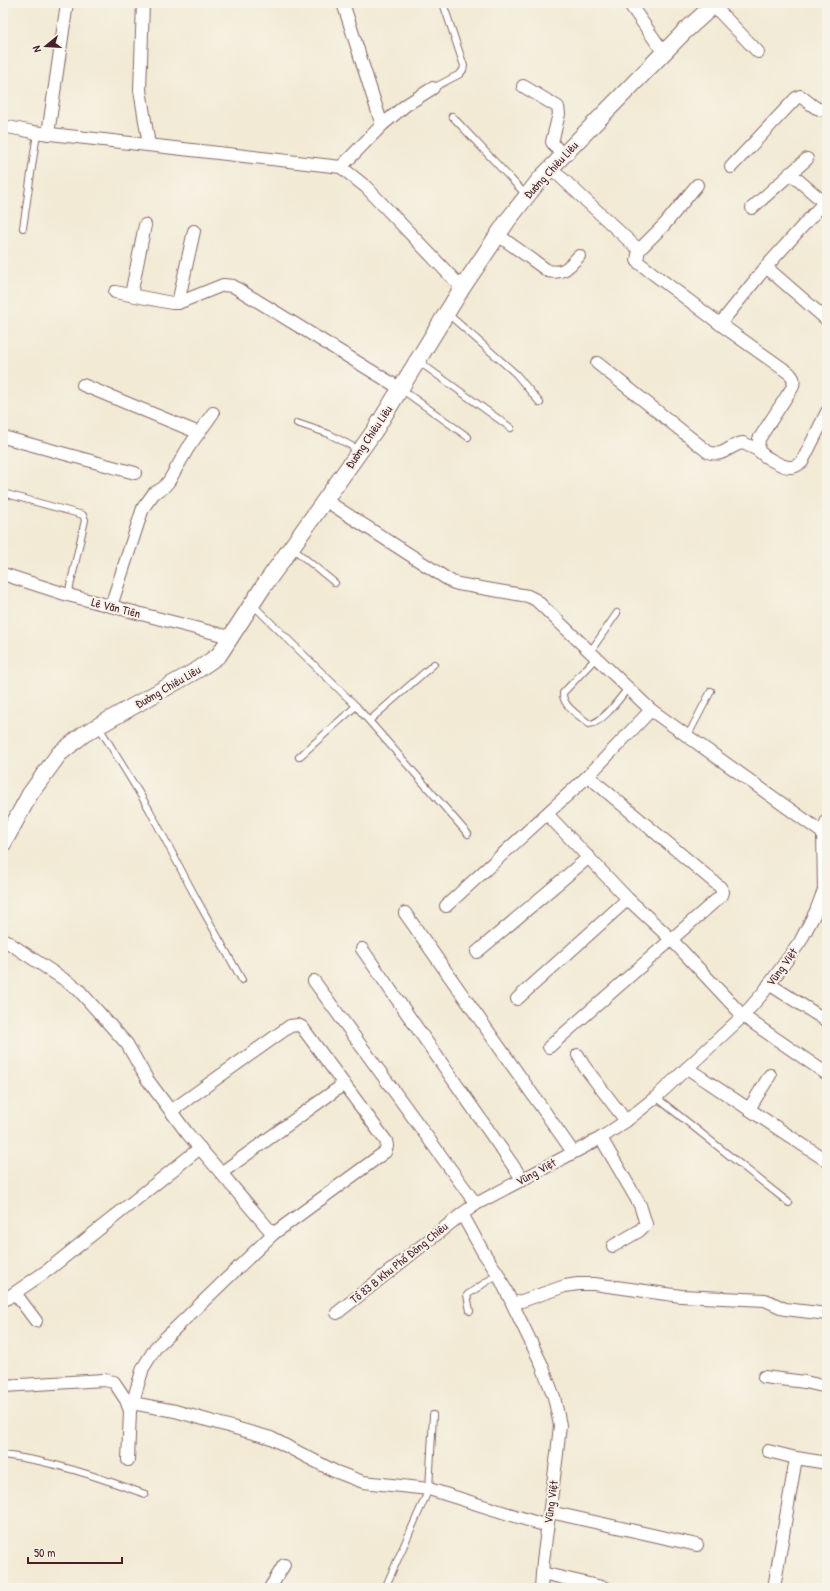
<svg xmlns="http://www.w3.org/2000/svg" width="830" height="1591" font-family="'Patrick Hand',sans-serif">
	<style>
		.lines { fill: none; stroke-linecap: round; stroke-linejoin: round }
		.lane-casing { stroke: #856666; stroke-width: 8 }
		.street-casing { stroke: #856666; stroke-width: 14 }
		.secondary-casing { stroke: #856666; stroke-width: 18 }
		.lane { stroke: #fff; stroke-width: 6 }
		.street { stroke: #fff; stroke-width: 12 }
		.secondary { stroke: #fff; stroke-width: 16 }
		.labels { text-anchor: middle; stroke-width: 4; stroke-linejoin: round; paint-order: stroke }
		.street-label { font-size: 12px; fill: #4a1f2b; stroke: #f7f3e8 }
	</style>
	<rect width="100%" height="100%" fill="#f7f3e8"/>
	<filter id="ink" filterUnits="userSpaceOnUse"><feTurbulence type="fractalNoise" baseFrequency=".025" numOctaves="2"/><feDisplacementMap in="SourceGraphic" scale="8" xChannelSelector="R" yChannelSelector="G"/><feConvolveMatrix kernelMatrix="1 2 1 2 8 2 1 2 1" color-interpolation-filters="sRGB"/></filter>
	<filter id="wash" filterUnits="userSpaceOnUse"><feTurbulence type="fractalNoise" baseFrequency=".012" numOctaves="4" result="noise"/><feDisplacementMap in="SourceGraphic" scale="16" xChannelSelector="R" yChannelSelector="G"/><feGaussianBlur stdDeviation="0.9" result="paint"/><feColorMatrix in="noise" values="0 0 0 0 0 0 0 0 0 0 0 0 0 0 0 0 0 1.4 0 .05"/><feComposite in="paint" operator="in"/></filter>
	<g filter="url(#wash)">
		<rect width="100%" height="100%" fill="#f2ead4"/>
	</g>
	<g filter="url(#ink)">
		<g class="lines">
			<defs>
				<g id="lane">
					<path d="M433 88 460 74 463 70 464 66 443 3"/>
					<path d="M452 116 526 195"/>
					<path d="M23 228 37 133"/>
					<path d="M448 314 516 374 540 403"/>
					<path d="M418 361 511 428"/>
					<path d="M401 389 468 437"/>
					<path d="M297 423 329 434 359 450"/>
					<path d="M3 493 83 515 85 520 68 595"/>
					<path d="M291 547 335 583"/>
					<path d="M253 605 356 706 468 834"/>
					<path d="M590 652 617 613"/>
					<path d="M596 658 563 693C562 706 580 716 589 724 602 724 620 698 628 688"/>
					<path d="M370 720 434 664"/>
					<path d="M99 727 149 809 196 898 242 980"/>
					<path d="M687 737 711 691"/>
					<path d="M299 757 356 706"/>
					<path d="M656 1097 789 1203"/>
					<path d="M470 1311 467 1295 498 1274"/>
					<path d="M3 1455C53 1461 98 1477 145 1494"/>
					<path d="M385 1588 429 1489 433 1415"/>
				</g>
				<g id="street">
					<path d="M143 3 140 90 149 145"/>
					<path d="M343 3 382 125"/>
					<path d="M629 3 664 53"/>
					<path d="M713 5 758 52"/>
					<path d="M523 86 558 107 559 114 552 142 563 157"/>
					<path d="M3 126 33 132 341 167 366 187 462 288"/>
					<path d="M48 134 67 3"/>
					<path d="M341 167 382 125 406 105 433 88"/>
					<path d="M731 167 796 98 800 96C810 102 815 111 827 110"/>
					<path d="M551 168 639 250"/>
					<path d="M790 173 827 205"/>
					<path d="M697 185 665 224 639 250 637 260 639 263 720 324 766 267 827 199"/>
					<path d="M752 208 807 159"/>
					<path d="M498 235 548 271C565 274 568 267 579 256"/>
					<path d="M766 267 827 320"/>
					<path d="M115 292 172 303H178L223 285 233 286 401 389"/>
					<path d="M131 295 145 225"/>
					<path d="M178 303 194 231"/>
					<path d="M720 324 789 373C794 378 795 381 792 388L759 439 758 450C763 456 783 468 791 467 796 467 799 464 802 462L827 412"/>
					<path d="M597 363 708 452C725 458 728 445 743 443L758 450"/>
					<path d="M83 385 199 433"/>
					<path d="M3 437 135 473"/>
					<path d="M325 500 452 582 458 584 528 596 536 600 651 710 823 833"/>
					<path d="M3 574 68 595 230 637"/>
					<path d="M111 606 143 508 154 493 163 488 169 481 188 448 213 413"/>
					<path d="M547 814 628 899 671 939 743 1016 827 1074"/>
					<path d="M446 906 588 776 651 710"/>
					<path d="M405 913 573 1152"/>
					<path d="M3 939 77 988 127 1044 147 1079 187 1133 273 1234"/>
					<path d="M362 949 523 1180"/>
					<path d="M477 952 589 857"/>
					<path d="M314 981 476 1204"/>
					<path d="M769 984 827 1021"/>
					<path d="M517 999 628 899"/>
					<path d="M549 1047 722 895 723 892 720 887 588 776"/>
					<path d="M578 1055 584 1066 626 1121"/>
					<path d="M687 1068 827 1161"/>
					<path d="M749 1109 770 1075"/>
					<path d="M601 1138 640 1205 646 1224 639 1231 613 1246"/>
					<path d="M221 1173 344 1084"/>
					<path d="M15 1293 36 1321"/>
					<path d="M3 1301 48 1270 200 1148"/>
					<path d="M513 1304 565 1286 578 1284H594L681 1296 765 1300 785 1309 827 1314"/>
					<path d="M337 1313 462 1214"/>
					<path d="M764 1377 805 1382 827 1387"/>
					<path d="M3 1386 104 1380 114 1382 126 1400 130 1411"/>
					<path d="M132 1403 175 1411 271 1438 334 1471 363 1482 429 1489 547 1526"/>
					<path d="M768 1451 796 1458"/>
					<path d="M128 1460 130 1411 143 1368 156 1347 273 1234 385 1152 387 1146 386 1141 302 1027 298 1025 290 1026 171 1111"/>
					<path d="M550 1512 697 1545"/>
					<path d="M542 1573 606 1588"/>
					<path d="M270 1588 284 1565"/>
					<path d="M541 1588 543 1561 557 1454 560 1425 554 1397 541 1363 498 1274 483 1252 462 1214 476 1204 601 1138 626 1121 656 1097 743 1016 763 993 800 942 816 911 824 890 823 833 827 820"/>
					<path d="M774 1588 796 1458 827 1463"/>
				</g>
				<path id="secondary" d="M3 844 30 794 59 754 84 734 199 669 219 655 263 587 375 430 462 288 508 220 541 178 684 32 716 3"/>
			</defs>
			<use href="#lane" class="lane-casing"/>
			<use href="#street" class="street-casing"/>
			<use href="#secondary" class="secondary-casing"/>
			<use href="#lane" class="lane"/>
			<use href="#street" class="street"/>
			<use href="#secondary" class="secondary"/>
		</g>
	</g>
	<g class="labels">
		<g class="street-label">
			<text transform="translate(551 170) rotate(-47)" y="4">Đường Chiêu Liêu</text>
			<text transform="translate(369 437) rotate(-56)" y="4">Đường Chiêu Liêu</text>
			<text transform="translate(116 608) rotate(14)" y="4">Lê Văn Tiên</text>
			<text transform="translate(168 687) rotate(-30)" y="4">Đường Chiêu Liêu</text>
			<text transform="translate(782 967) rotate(-54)" y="4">Vũng Việt</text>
			<text transform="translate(536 1172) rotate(-29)" y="4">Vũng Việt</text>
			<text transform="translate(399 1263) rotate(-39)" y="4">Tổ 83 B Khu Phố Đông Chiêu</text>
			<text transform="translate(551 1502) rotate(-82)" y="4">Vũng Việt</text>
		</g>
	</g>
	<rect width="830" height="1591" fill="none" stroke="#f7f3e8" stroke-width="16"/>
	<g transform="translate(46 46) rotate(252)" stroke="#f7f3e8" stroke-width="3" paint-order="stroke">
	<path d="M0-3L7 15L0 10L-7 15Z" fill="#4a1f2b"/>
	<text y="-6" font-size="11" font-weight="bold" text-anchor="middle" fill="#4a1f2b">N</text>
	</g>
	<path d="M28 1557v6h94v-6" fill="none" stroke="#4a1f2b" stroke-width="2"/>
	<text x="34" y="1557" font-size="12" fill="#4a1f2b" stroke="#f7f3e8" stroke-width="3" paint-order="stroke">50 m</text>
</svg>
